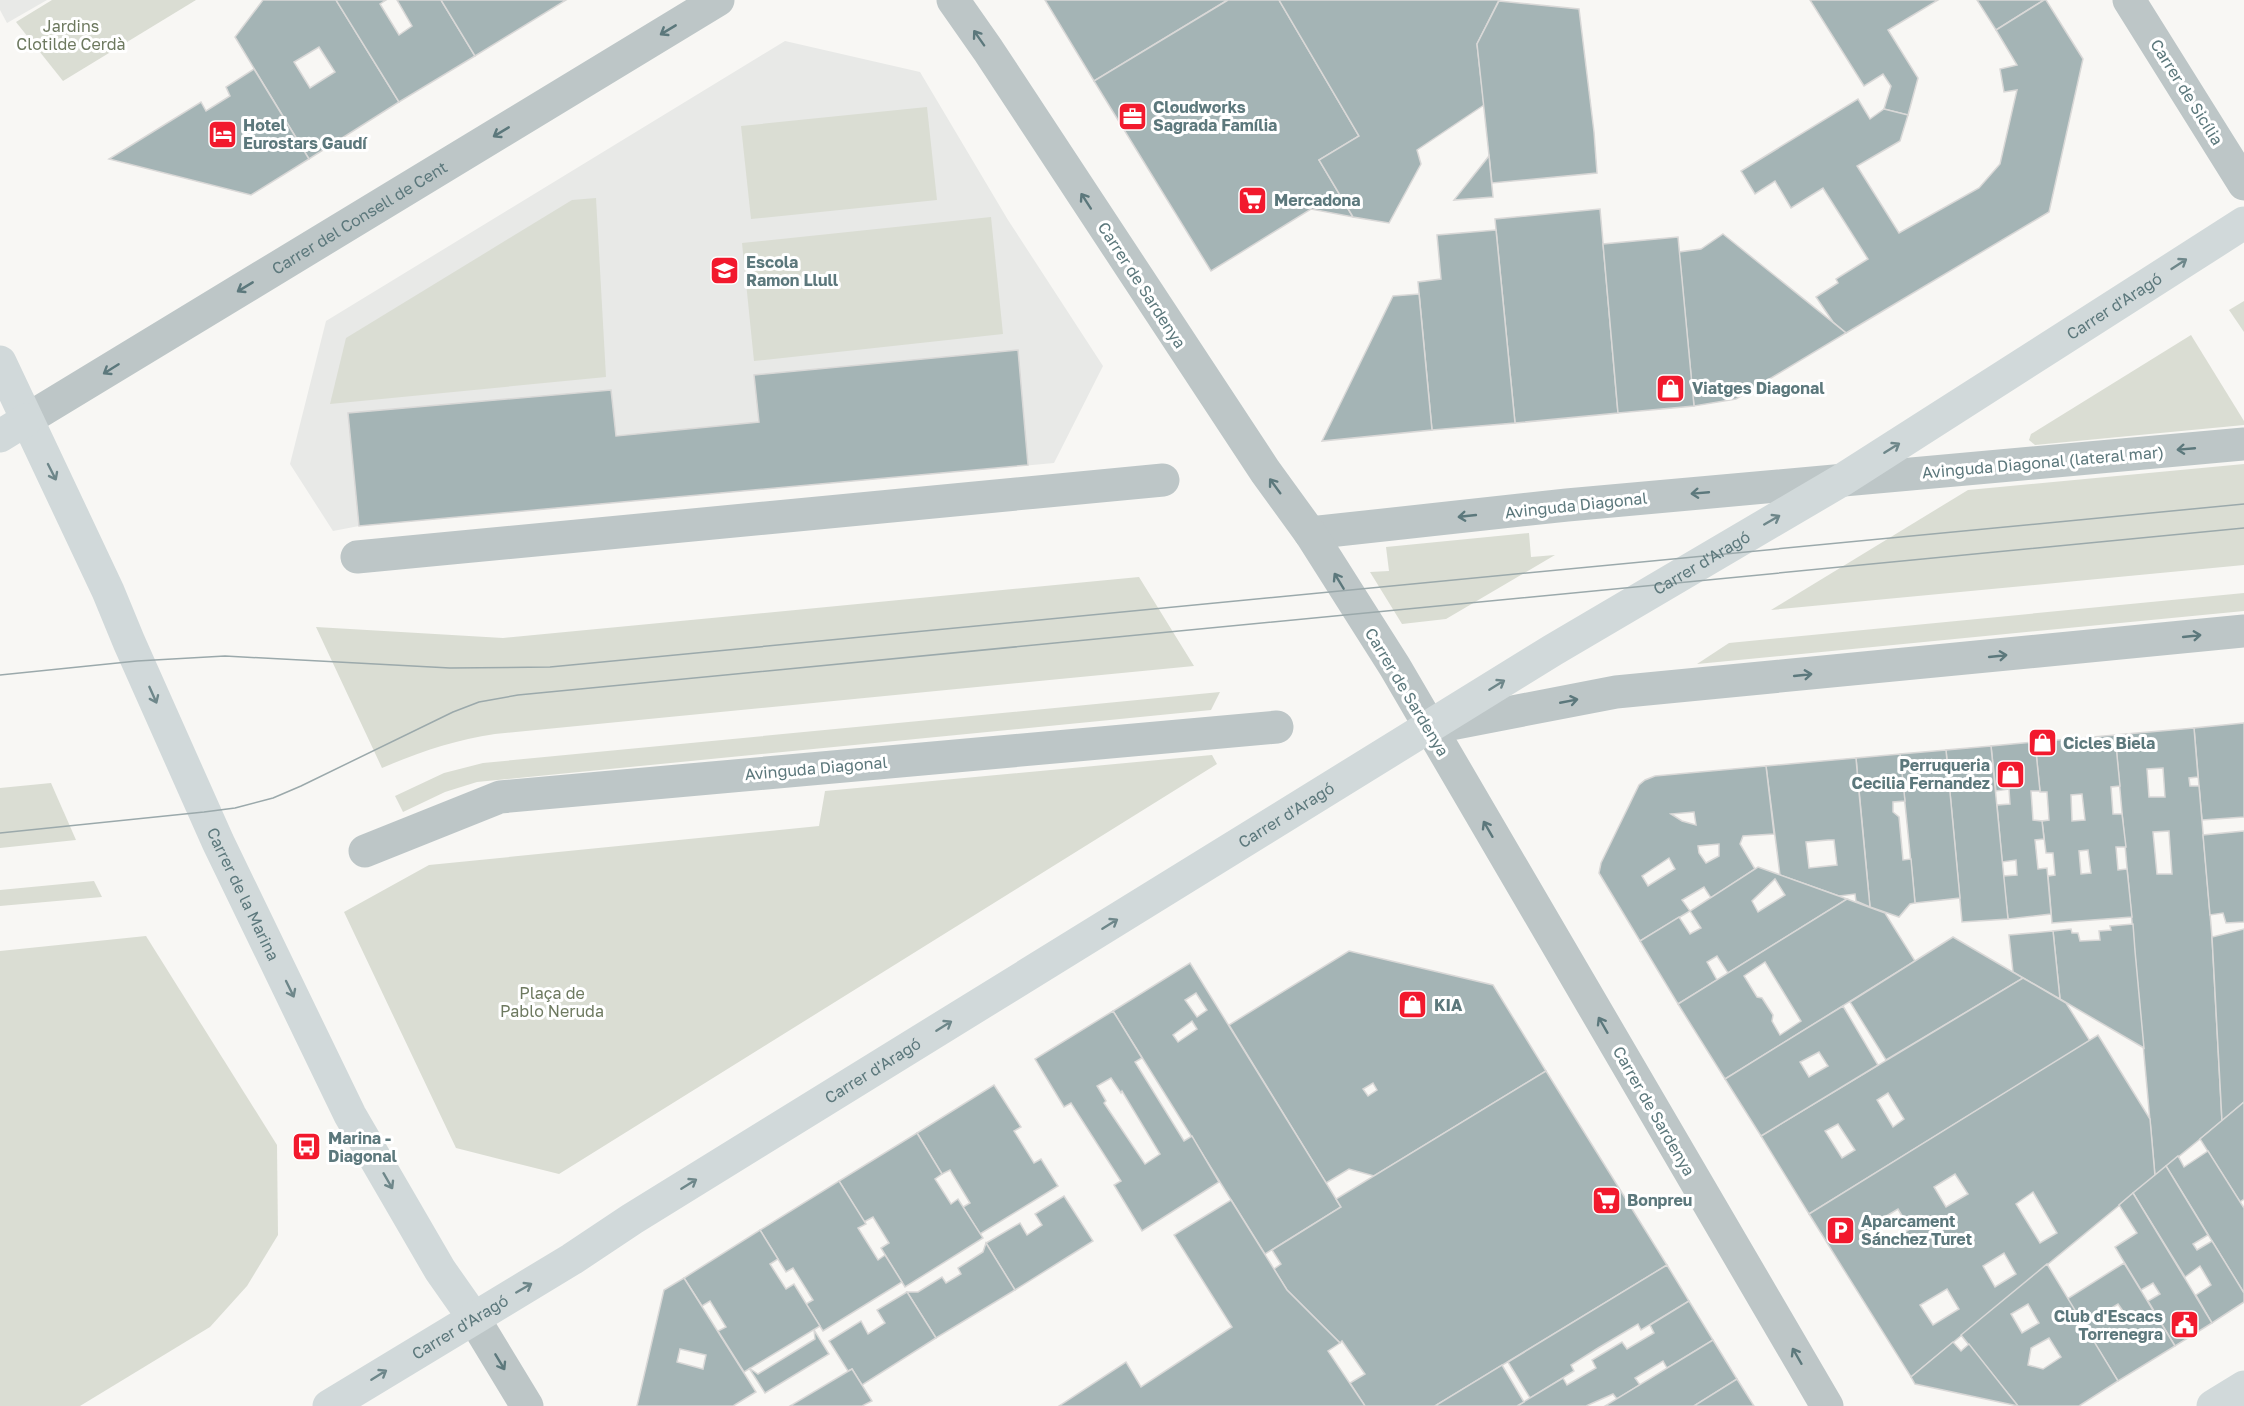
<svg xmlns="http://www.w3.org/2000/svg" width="2244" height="1406" font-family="'Golos Text',sans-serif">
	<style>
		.built { fill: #e8e9e7 }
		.green { fill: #daddd3 }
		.building { fill: #a4b4b5; stroke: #d9d8d7; stroke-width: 1.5; fill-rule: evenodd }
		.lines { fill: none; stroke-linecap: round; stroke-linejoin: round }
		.pedestrian { stroke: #bdc6c7; stroke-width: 33 }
		.minor { stroke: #bdc6c7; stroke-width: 33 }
		.tertiary { stroke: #bdc6c7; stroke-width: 33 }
		.secondary { stroke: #d1d9da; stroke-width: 33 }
		.primary { stroke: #d1d9da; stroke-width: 33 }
		.tram { stroke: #9ba9ab; stroke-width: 1.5 }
		.oneway { stroke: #5c787c }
		.oneway2 { stroke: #6e878a }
		.labels { text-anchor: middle; stroke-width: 6; stroke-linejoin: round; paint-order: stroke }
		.park-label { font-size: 16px; fill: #6d795f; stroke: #fff }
		.street-label { font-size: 16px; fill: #5c787c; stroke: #fff }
		.poi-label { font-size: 16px; font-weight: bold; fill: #5c787c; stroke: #fff; text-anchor: start }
	</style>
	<rect width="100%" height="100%" fill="#f8f7f4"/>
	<g class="built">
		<path d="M0 0H47L7 23 0 10Z"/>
		<path d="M785 41 920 72 1008 220 1103 366 1054 463 359 526 333 531 290 464 326 321Z"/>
	</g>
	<g class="green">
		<path d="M52 0H196L63 81 16 22Z"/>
		<path d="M927 107 937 200 751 219 741 126Z"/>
		<path d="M596 198 606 377 330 404 346 338 572 200Z"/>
		<path d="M991 217 1003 334 754 361 742 243Z"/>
		<path d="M2244 301V332L2229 310Z"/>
		<path d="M2191 335 2244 421V425L2035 445 2029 440 2031 434Z"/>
		<path d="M2244 464V565L1771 610 1968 490Z"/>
		<path d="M1529 533 1531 557 1555 555 1446 619 1402 624 1370 572 1389 571 1386 547Z"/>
		<path d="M1139 577 1194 666 495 734C455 740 419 752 382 768L316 627 503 638Z"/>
		<path d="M2244 593V611L1697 664 1729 643Z"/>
		<path d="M1220 692 1211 710 477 782 445 792 403 812 395 796 444 773 483 763Z"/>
		<path d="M1212 755 1217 764 559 1174 456 1148 344 912 429 865 819 826 825 791Z"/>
		<path d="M51 783 76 840 0 848V788Z"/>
		<path d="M94 881 102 897 0 906V890Z"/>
		<path d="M146 936 277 1145 278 1235 247 1286 210 1327 80 1406H0V951Z"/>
	</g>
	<g class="building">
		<path d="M263 0H336L399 102 309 159 235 37ZM319 47 335 72 310 88 294 62Z"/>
		<path d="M336 0H386L380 4 399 35 412 26 397 0H441L475 56 399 102Z"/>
		<path d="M441 0H566L475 56Z"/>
		<path d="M1045 0H1226V1L1094 81Z"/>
		<path d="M1228 0H1279L1359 136 1319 160 1353 217 1311 209 1211 271 1094 81Z"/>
		<path d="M1279 0H1499L1477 44 1484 105 1417 150 1421 164 1389 223 1353 217 1319 160 1359 136Z"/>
		<path d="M1810 0H1938L1888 30 1918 78 1908 115 1884 109 1891 86 1883 74 1864 86Z"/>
		<path d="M1977 0H2044L1996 30Z"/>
		<path d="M2044 0H2046L2083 59 2049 212 1846 333 1833 322 1816 297 1838 283 1836 279 1868 259 1823 188 1791 208 1775 181 1755 194 1741 171 1858 99 1870 119 1884 109 1908 115 1900 141 1857 166 1899 233 1979 188 2000 164 2017 90 2004 92 2000 69 2017 65 1996 30Z"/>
		<path d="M1499 1 1579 9 1594 132 1597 173 1492 183 1477 44Z"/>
		<path d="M254 69 309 159 251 195 109 159 201 102 206 111 230 96 226 87Z"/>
		<path d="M1489 156 1493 197 1454 200Z"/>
		<path d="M1600 209 1618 413 1515 423 1495 219Z"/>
		<path d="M1496 230 1515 423 1432 430 1418 282 1441 279 1437 235Z"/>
		<path d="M1723 234 1846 333 1736 399 1694 406 1679 252 1701 249Z"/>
		<path d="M1678 237 1694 406 1618 413 1603 244Z"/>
		<path d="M1419 294 1432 430 1322 441 1393 296Z"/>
		<path d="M1018 350 1028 465 359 526 348 413 611 390 616 436 759 422 754 375Z"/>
		<path d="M2244 723V817L2202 820 2194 728Z"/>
		<path d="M2194 728 2198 777 2189 778 2190 786H2199L2212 937 2222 1121 2155 1176 2115 735ZM2163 768 2165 797H2149L2147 769ZM2169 831 2172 874H2157L2153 832Z"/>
		<path d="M2115 735 2120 786 2111 787 2113 814H2122L2126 847H2116L2118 870 2127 869 2132 917 2052 923 2048 876 2055 875 2053 853H2046L2042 821 2049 820 2047 792H2040L2035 742ZM2082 794 2085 820 2072 821 2071 795ZM2088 850 2091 873 2081 874 2079 851Z"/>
		<path d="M2035 742 2040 791H2031L2033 820 2042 821 2044 839 2035 840 2038 869 2047 868 2051 914 2008 919 2003 876 2017 875 2016 860 2002 862 1997 805 2010 804 2009 789 1996 791 1991 746Z"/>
		<path d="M1991 746 2008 919 1962 922 1946 750Z"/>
		<path d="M1946 750 1960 898 1915 903 1900 754Z"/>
		<path d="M1900 754 1905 801 1893 802V812L1899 817 1903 860 1911 859 1915 903 1910 904 1899 917 1870 907 1856 758Z"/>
		<path d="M1856 758 1858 782 1870 907 1856 901 1855 894 1839 896 1780 875 1766 766ZM1828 840H1834L1837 865 1809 868 1806 842Z"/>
		<path d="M1766 766 1774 834 1743 836 1740 844 1755 869 1711 898 1704 887 1682 900 1690 911 1640 941 1599 873 1601 863 1639 785 1645 780 1655 776ZM1694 812 1696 825 1682 821 1671 814ZM1719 844V856L1706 863 1699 853 1698 846ZM1669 858 1675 869 1648 886 1642 876Z"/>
		<path d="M2244 831V922L2226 923 2223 913 2210 915 2203 835Z"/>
		<path d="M1758 867 1847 899 1728 973 1717 956 1707 962 1717 980 1678 1004 1640 941 1679 917 1690 934 1701 928 1690 911ZM1775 879 1785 895 1758 912 1752 901Z"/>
		<path d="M1847 899 1885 913 1915 961 1725 1079 1678 1004ZM1765 962 1801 1021 1780 1035 1772 1021 1773 1015 1762 998 1757 997 1744 976Z"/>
		<path d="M2133 924 2135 951 2144 1048 2060 999 2053 931 2071 929 2072 933H2078L2080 941 2100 940 2099 931 2111 930 2110 926Z"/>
		<path d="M2244 929V1102L2222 1121 2212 937Z"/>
		<path d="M2053 931 2060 999 2013 972 2009 935Z"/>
		<path d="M1953 937 2023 978 1886 1060 1850 1002Z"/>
		<path d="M1349 951 1493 985 1546 1071 1374 1176 1349 1169 1326 1183 1229 1025ZM1373 1083 1377 1090 1368 1096 1363 1089Z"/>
		<path d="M1190 963 1341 1207 1265 1254 1113 1011ZM1196 993 1207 1010 1197 1017 1185 1000ZM1192 1021 1197 1029 1178 1042 1173 1035Z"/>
		<path d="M2023 978 2066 1003 2090 1041 1809 1214 1761 1136ZM1888 1093 1904 1119 1893 1127 1877 1100ZM1838 1124 1855 1150 1842 1158 1825 1131Z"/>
		<path d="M1843 1006 1878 1065 1761 1136 1725 1079ZM1819 1052 1828 1066 1809 1077 1800 1062Z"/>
		<path d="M1113 1011 1142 1058 1135 1062 1184 1141 1192 1136 1219 1182 1142 1231 1114 1185 1121 1181 1071 1103 1064 1107 1035 1059ZM1111 1078 1121 1093 1122 1091 1160 1154 1145 1164 1104 1103 1106 1101 1097 1086Z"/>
		<path d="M2098 1035 2150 1119 2155 1176 1911 1377 1809 1214ZM1955 1174 1968 1194 1946 1207 1934 1187ZM2033 1192 2057 1233 2040 1243 2016 1204ZM1898 1209 1910 1229 1884 1245 1871 1225ZM2004 1253 2016 1274 1995 1287 1983 1266ZM1947 1289 1959 1309 1933 1325 1920 1305Z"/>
		<path d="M1546 1071 1667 1265 1435 1406H1365L1350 1383 1365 1374 1342 1341 1340 1343 1287 1290 1274 1269 1281 1264 1272 1250 1341 1207 1336 1199Z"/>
		<path d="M994 1085 1021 1127 1014 1131 1034 1163 1041 1159 1058 1186 980 1234 963 1207 970 1203 950 1170 942 1174 917 1133Z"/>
		<path d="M2244 1102V1199L2240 1202 2200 1139Z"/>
		<path d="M917 1133 942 1174 935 1179 951 1204 958 1199 983 1238 905 1287 881 1248 889 1243 873 1217 864 1222 839 1181Z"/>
		<path d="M2208 1151 2244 1208V1293L2166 1166 2178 1156 2184 1167Z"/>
		<path d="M2166 1166 2208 1235 2193 1244 2197 1250 2212 1241 2244 1293V1302L2212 1323 2196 1295 2211 1285 2200 1266 2185 1277 2133 1193Z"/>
		<path d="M839 1181 866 1224 858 1228 878 1260 885 1255 902 1282 823 1331 806 1304 813 1300 793 1268 786 1272 760 1230Z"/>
		<path d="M2133 1193 2212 1323 2175 1346 2148 1301 2160 1294 2153 1283 2141 1290 2115 1247 2137 1233 2119 1205Z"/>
		<path d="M1064 1196 1093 1241 1015 1290 986 1243 1020 1223 1027 1235 1042 1225 1035 1214Z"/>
		<path d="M1231 1200 1287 1290 1340 1343 1328 1351 1365 1406H1059L1126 1362 1141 1387 1232 1327 1174 1235Z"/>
		<path d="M760 1230 778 1259 770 1264 786 1289 794 1284 820 1326 744 1372 718 1331 726 1327 710 1301 702 1306 684 1278Z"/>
		<path d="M986 1243 1015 1290 936 1338 907 1292H918L942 1277 946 1283 961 1274 958 1268 983 1252Z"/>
		<path d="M2124 1263 2175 1346 2118 1381 2067 1299ZM2118 1304 2123 1311 2110 1319 2105 1312Z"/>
		<path d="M2047 1264 2118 1381 2079 1406H2018L1961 1335ZM2028 1304 2039 1323 2022 1333 2011 1314ZM2049 1338 2061 1357 2043 1369 2028 1365 2031 1348Z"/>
		<path d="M1667 1265 1689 1301 1641 1330 1638 1324 1598 1348 1571 1365 1574 1371 1530 1398 1508 1362Z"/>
		<path d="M684 1278 756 1392 733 1406H637L664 1290ZM680 1349 706 1355 703 1369 677 1362Z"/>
		<path d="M907 1292 936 1338 862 1385 852 1369 848 1371 829 1341 861 1321 868 1334 885 1323 877 1310Z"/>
		<path d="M1689 1301 1713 1340 1667 1368 1663 1361 1635 1378 1640 1385 1617 1399 1613 1394 1586 1406H1517L1563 1378 1567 1385 1596 1368 1592 1360 1622 1342 1627 1349 1654 1333 1650 1325Z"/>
		<path d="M814 1330 829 1354 765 1393 749 1368 758 1374 815 1339Z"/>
		<path d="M1713 1340 1737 1379 1694 1406H1605Z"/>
		<path d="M1953 1342 1961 1351 1969 1344 2018 1406 1915 1384 1911 1377Z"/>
		<path d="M1502 1365 1524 1402 1517 1406H1435Z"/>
		<path d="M852 1369 872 1401 862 1406H790Z"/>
		<path d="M1737 1379 1754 1406H1694Z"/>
	</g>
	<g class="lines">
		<g class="pedestrian">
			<path d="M357 557 1163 480"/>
			<path d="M365 851 500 797 1277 727"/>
		</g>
		<g class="minor">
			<path d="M2129 0 2244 184"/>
			<path id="s1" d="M26 420 718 0"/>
			<path d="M1310 533 1567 505 2244 444"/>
			<path d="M473 1317 527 1406"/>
		</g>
		<g class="tertiary">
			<path d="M953 0 988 50 1265 471 1310 533 1395 667 1827 1406"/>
			<path d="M1430 728 1616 692 2244 631"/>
		</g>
		<path class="secondary" d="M2213 1406 2244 1387"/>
		<g class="primary">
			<path id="s2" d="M0 362 108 591 129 642 218 842 350 1115 440 1270 473 1317"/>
			<path d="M0 436 26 420"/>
			<path id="s3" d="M329 1406 572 1259 632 1219 1553 650 1842 480 2244 223"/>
		</g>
		<g class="tram">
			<path d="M0 675 137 661 225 656 450 668 550 667 2244 504"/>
			<path d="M0 833 204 812 235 808 273 798 301 786 453 712 479 702 518 695 2244 528"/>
		</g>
	</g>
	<defs><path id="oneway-shaft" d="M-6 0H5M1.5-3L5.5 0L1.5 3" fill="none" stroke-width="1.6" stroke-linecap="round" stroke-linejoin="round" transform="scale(1.5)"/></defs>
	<g class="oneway">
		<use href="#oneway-shaft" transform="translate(668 30) rotate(149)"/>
		<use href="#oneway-shaft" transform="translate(979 38) rotate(-125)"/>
		<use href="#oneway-shaft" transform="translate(501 132) rotate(149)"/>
		<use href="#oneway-shaft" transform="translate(1086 201) rotate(-123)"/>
		<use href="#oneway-shaft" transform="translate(245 287) rotate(149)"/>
		<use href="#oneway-shaft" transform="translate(111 369) rotate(148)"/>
		<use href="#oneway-shaft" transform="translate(2186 449) rotate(175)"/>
		<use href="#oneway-shaft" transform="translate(1275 486) rotate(-126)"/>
		<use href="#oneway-shaft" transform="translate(1700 493) rotate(175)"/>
		<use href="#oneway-shaft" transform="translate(1467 516) rotate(174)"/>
		<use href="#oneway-shaft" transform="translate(1339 581) rotate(-121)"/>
		<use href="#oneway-shaft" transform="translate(2192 636) rotate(-6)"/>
		<use href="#oneway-shaft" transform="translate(1998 656) rotate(-6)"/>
		<use href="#oneway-shaft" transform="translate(1803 675) rotate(-6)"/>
		<use href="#oneway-shaft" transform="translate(1569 701) rotate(-11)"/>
		<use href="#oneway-shaft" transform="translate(1488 829) rotate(-120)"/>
		<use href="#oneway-shaft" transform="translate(1603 1025) rotate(-120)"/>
		<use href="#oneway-shaft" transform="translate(1797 1356) rotate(-120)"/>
		<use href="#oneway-shaft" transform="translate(500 1362) rotate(59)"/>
	</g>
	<g class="oneway2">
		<use href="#oneway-shaft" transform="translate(2179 264) rotate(-33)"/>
		<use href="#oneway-shaft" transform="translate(1892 448) rotate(-32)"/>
		<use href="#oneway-shaft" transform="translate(52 472) rotate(63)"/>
		<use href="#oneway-shaft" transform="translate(1772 520) rotate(-30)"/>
		<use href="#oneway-shaft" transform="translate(1497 685) rotate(-32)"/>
		<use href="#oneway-shaft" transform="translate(153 695) rotate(66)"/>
		<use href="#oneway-shaft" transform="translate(1110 924) rotate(-32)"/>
		<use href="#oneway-shaft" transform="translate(290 989) rotate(64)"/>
		<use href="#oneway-shaft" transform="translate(944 1026) rotate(-32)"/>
		<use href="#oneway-shaft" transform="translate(388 1181) rotate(60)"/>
		<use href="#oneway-shaft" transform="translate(689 1184) rotate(-32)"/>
		<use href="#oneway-shaft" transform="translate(524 1288) rotate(-30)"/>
		<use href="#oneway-shaft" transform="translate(379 1375) rotate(-32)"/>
	</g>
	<defs>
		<symbol id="office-square" viewBox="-11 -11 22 22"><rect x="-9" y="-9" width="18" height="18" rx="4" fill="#f2192d" stroke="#fff"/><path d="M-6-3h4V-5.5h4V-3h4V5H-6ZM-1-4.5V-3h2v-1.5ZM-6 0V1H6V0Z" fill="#fff"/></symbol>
		<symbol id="hotel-square" viewBox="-11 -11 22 22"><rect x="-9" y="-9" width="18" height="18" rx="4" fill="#f2192d" stroke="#fff"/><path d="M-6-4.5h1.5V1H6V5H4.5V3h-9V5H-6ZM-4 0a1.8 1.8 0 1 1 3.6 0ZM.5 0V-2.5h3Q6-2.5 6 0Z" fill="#fff"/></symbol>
		<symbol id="supermarket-square" viewBox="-11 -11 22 22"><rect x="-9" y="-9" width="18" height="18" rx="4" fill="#f2192d" stroke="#fff"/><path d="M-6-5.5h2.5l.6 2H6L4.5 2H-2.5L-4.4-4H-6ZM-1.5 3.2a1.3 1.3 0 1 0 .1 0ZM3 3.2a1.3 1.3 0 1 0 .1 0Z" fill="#fff"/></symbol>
		<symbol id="school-square" viewBox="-11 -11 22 22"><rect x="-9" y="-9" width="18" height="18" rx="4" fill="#f2192d" stroke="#fff"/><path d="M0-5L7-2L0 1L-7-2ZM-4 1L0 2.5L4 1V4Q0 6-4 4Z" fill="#fff"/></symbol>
		<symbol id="shop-square" viewBox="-11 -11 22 22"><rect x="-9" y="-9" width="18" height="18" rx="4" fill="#f2192d" stroke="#fff"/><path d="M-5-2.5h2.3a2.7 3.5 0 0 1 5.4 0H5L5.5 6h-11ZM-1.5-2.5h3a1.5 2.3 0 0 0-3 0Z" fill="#fff"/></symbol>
		<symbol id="bus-square" viewBox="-11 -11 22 22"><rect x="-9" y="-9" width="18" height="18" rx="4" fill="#f2192d" stroke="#fff"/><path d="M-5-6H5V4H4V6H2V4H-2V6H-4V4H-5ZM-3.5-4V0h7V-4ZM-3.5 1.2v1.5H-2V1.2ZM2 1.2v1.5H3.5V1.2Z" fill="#fff"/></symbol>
		<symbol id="parking-square" viewBox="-11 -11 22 22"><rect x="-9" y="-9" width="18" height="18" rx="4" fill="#f2192d" stroke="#fff"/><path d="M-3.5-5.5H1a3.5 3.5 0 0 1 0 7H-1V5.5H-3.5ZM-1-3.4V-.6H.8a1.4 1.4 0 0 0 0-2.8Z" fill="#fff"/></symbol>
		<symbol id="civic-square" viewBox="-11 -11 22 22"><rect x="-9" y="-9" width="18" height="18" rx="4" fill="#f2192d" stroke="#fff"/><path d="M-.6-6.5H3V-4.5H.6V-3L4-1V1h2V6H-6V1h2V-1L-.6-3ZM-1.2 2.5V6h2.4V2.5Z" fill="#fff"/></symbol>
	</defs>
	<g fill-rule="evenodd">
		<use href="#office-square" x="1116" y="100" width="33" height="33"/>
		<use href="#hotel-square" x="206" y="118" width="33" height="33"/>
		<use href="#supermarket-square" x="1236" y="184" width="33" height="33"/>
		<use href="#school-square" x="708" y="254" width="33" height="33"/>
		<use href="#shop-square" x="1654" y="372" width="33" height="33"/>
		<use href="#shop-square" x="2026" y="726" width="33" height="33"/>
		<use href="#shop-square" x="1994" y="758" width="33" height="33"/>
		<use href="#shop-square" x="1396" y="988" width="33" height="33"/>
		<use href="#bus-square" x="290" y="1130" width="33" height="33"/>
		<use href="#supermarket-square" x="1590" y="1184" width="33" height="33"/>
		<use href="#parking-square" x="1824" y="1214" width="33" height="33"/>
		<use href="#civic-square" x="2168" y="1308" width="33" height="33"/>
	</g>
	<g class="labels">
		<g class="park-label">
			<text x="71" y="32">Jardins<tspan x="71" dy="18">Clotilde Cerdà</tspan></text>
			<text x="552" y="999">Plaça de<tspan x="552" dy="18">Pablo Neruda</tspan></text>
		</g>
		<g class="street-label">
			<text transform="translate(2187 92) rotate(58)" y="6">Carrer de Sicília</text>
			<text dy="6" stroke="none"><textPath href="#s1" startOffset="390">Carrer del Consell de Cent</textPath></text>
			<text transform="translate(1142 285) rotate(57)" y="6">Carrer de Sardenya</text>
			<text dy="6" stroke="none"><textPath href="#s3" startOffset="2097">Carrer d'Aragó</textPath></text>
			<text transform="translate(2043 462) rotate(-5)" y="6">Avinguda Diagonal (lateral mar)</text>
			<text transform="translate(1576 505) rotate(-6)" y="6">Avinguda Diagonal</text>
			<text dy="6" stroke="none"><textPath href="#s3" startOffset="1611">Carrer d'Aragó</textPath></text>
			<text transform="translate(1407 692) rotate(59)" y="6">Carrer de Sardenya</text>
			<text transform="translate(816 768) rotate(-5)" y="6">Avinguda Diagonal</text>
			<text dy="6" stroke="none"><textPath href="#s3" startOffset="1125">Carrer d'Aragó</textPath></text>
			<text dy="6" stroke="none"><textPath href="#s2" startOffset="585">Carrer de la Marina</textPath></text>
			<text dy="6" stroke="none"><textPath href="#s3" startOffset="639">Carrer d'Aragó</textPath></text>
			<text transform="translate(1654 1111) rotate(60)" y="6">Carrer de Sardenya</text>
			<text dy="6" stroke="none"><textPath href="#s3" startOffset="153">Carrer d'Aragó</textPath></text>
		</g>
		<g class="poi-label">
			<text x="1153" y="113">Cloudworks<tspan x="1153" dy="18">Sagrada Família</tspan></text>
			<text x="243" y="131">Hotel<tspan x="243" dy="18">Eurostars Gaudí</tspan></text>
			<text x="1274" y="206">Mercadona</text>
			<text x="746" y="268">Escola<tspan x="746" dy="18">Ramon Llull</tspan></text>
			<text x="1692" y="394">Viatges Diagonal</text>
			<text x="2063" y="749">Cicles Biela</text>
			<text x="1990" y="771" text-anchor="end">Perruqueria<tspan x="1990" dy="18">Cecilia Fernandez</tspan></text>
			<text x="1434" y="1011">KIA</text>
			<text x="328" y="1144">Marina -<tspan x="328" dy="18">Diagonal</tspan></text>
			<text x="1627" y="1206">Bonpreu</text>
			<text x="1861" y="1227">Aparcament<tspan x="1861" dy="18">Sánchez Turet</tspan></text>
			<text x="2163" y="1322" text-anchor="end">Club d'Escacs<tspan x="2163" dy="18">Torrenegra</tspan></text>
		</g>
	</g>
</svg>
